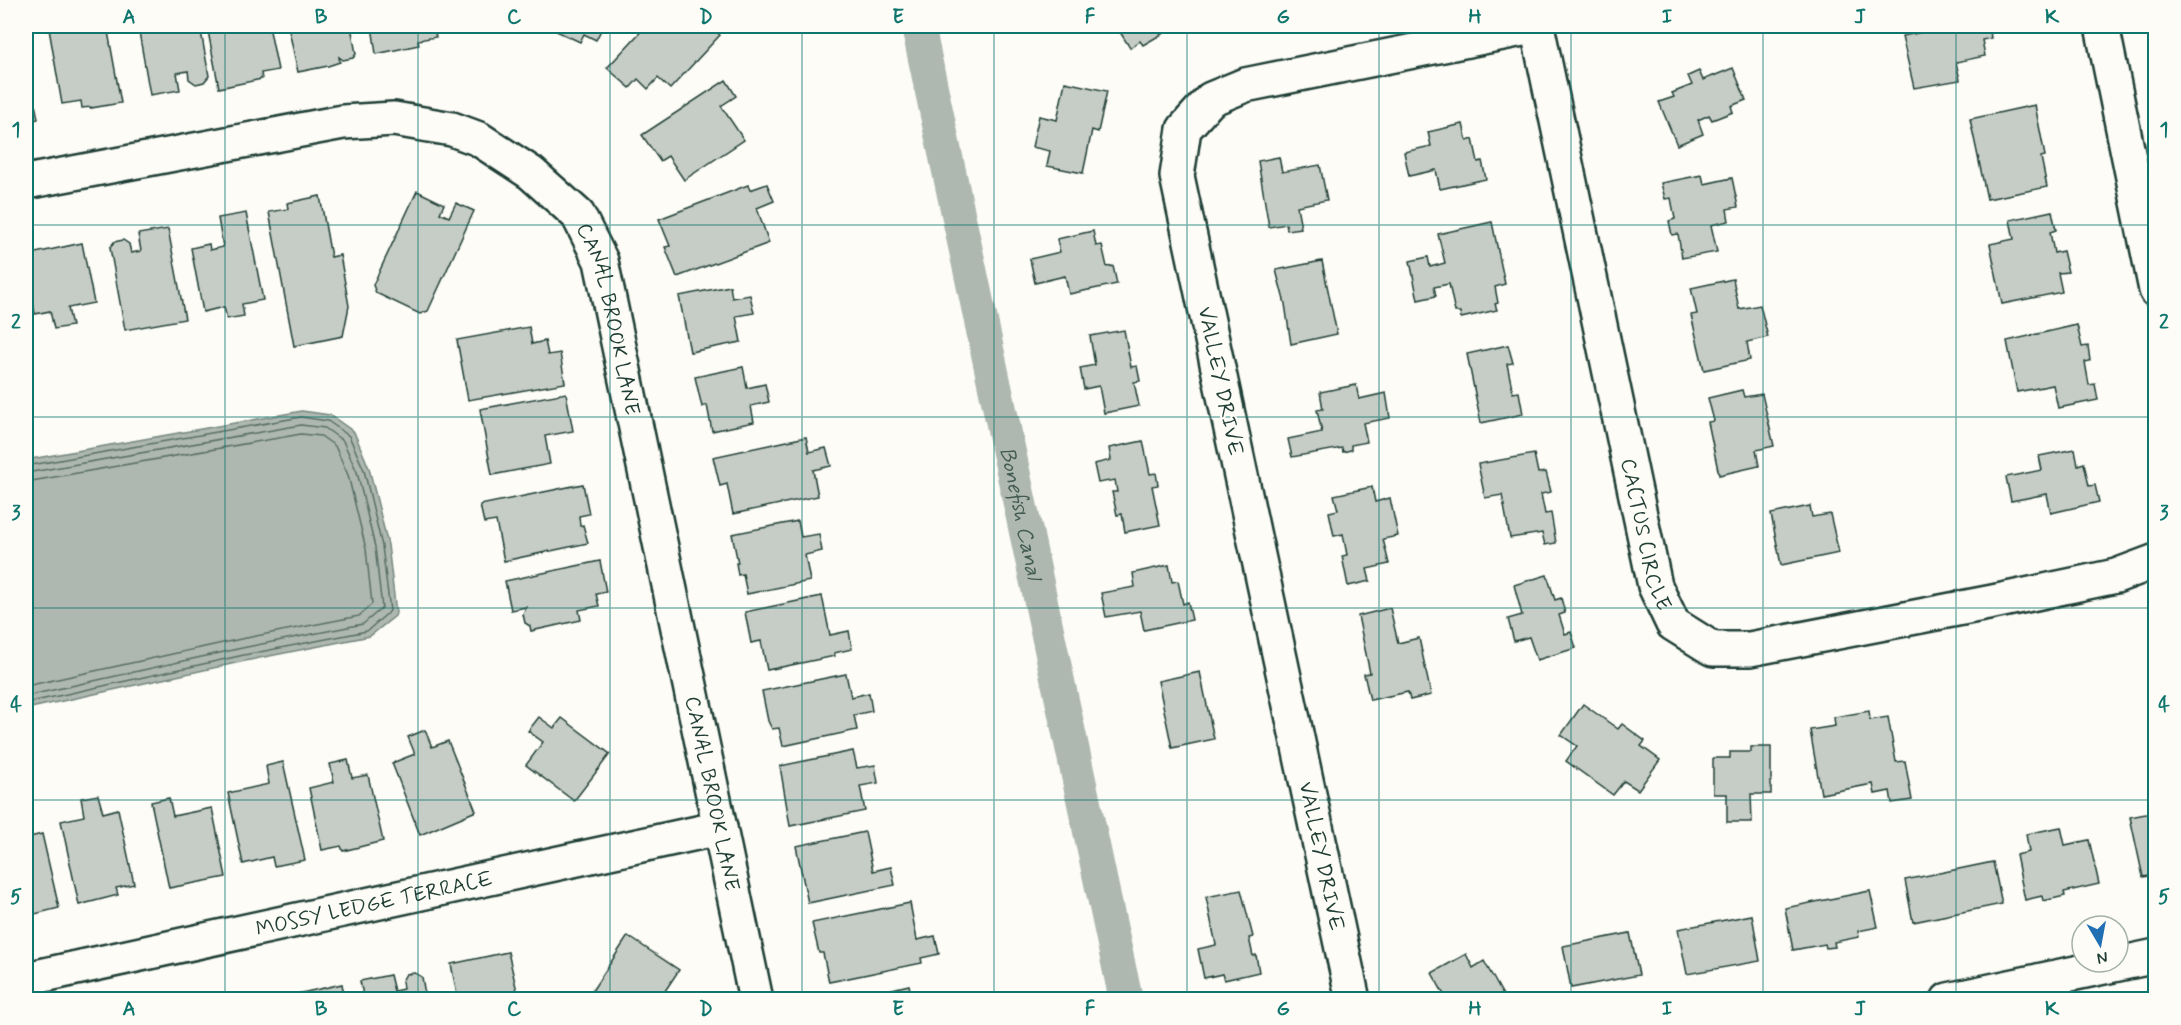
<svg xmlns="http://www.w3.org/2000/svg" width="2181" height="1025" font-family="Mynerve,sans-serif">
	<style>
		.water { fill: #aeb8b1; stroke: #75877f; stroke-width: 1.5 }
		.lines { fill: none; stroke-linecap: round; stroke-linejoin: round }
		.shore { stroke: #586e66; stroke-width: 1.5 }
		.canal { stroke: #aeb8b1; stroke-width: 34 }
		.building { fill: #c6cdc7; stroke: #1f3d34; stroke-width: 1.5 }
		.minor-casing { stroke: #1f3d34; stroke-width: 38 }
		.minor { stroke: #fdfcf7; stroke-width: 33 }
		.grid { fill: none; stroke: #0f766e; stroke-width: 1.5; stroke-opacity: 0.55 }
		.labels { text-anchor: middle; stroke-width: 4.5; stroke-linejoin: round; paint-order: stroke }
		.street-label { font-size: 21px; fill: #1f3d34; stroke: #fdfcf7 }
		.water-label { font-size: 22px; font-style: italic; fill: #435c53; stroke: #fdfcf7 }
		.neatline { fill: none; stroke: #0f766e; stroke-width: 2 }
		.grid-label { font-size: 20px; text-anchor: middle; font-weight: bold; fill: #0f766e }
	</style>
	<rect width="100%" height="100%" fill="#fdfcf7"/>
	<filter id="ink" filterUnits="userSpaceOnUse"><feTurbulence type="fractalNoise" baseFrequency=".0167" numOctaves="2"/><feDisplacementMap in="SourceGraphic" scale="12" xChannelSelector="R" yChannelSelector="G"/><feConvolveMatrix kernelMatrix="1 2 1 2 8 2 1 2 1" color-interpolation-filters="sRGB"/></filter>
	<g filter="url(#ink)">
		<path class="water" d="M302 411 330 415 354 432 369 468 388 545 396 613 395 616 370 636 245 661 26 709V460Z"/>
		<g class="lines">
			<g class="shore">
				<path d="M26 466 301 417 328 421 349 436 364 470 382 546 390 611 367 631 244 655 26 703"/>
				<path d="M26 473 301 425 325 428 343 441 357 472 375 547 382 608 363 624 242 648 26 696"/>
				<path d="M26 482 301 434 321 436 335 446 348 475 366 549 372 604 359 616 241 639 26 686"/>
			</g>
			<path class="canal" id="s1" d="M918 26 1126 1000"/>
		</g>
		<g class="building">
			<path d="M65 26H107L121 103 91 108V107L82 108 81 101 62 104 49 29Z"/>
			<path d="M138 26H200L209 76 204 82 196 84 189 79 188 71 177 73 180 90 150 95Z"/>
			<path d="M207 26H269L278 70 261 73 262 79 219 88Z"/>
			<path d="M288 26H351L356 54 353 58 343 60 339 57 340 62 328 66 298 72Z"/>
			<path d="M372 26H433L436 37 418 40 419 45 376 54Z"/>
			<path d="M554 26H603L596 40 584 34 580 42 552 29Z"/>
			<path d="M646 26H709L720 35 670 89 658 78 648 89 638 79 630 88 607 68Z"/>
			<path d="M1131 26H1176L1143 45 1140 41 1130 48 1120 32Z"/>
			<path d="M1923 26H1939L1940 29 1959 26H1989L1991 38 1982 40 1985 56 1956 62 1960 80 1914 88 1902 36 1924 32Z"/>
			<path d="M26 56 38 119 26 122Z"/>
			<path d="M1733 68 1746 100 1731 106 1733 112 1712 120 1709 115 1698 120 1703 134 1677 145 1659 102 1674 97 1672 93 1692 85 1688 76 1699 71 1703 80Z"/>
			<path d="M726 80 736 96 721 106 744 140 684 180 668 156 660 161 642 135Z"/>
			<path d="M1065 82 1107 91 1098 132 1092 130 1083 173 1047 166 1050 151 1032 147 1039 116 1057 120Z"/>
			<path d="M2035 105 2045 156 2041 157 2047 187 1987 199 1970 119Z"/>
			<path d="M1463 124 1467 141 1473 139 1478 162 1482 161 1486 179 1440 189 1436 170 1409 176 1404 152 1431 146 1428 132Z"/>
			<path d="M1279 157 1282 172 1320 165 1327 200 1297 206 1301 228 1287 230 1286 224 1269 227 1258 161Z"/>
			<path d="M1702 175 1704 184 1732 178 1738 207 1727 209 1729 221 1711 225 1717 252 1682 258 1678 234 1672 235 1669 221 1675 219 1671 198 1665 199 1661 183Z"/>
			<path d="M767 184 774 201 757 208 769 243 677 277 665 247 670 246 659 219 748 185 750 190Z"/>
			<path d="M417 191 444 204 440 213 449 217 456 203 474 211 428 311 420 314 376 293 373 285Z"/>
			<path d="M320 196 331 257 340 255 349 306 343 336 294 346 269 212 288 209 287 203Z"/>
			<path d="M2052 211 2056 230 2050 232 2054 253 2063 251 2068 272 2058 273 2062 292 2002 304 1990 244 2014 239 2010 220Z"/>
			<path d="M246 213 263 300 242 304 244 316 227 319 224 307 203 312 191 248 209 244 210 250 223 247 218 218Z"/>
			<path d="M1492 222 1505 284 1495 287 1498 303 1495 304 1497 310 1461 318 1460 312H1455L1449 284 1434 287 1436 296 1418 300 1410 261 1428 257 1430 267 1445 263 1438 234Z"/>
			<path d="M168 229 185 319 125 330 110 248 114 242 123 240 129 244 131 253 141 251 138 234Z"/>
			<path d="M1093 231 1096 246 1102 245 1107 267 1113 266 1117 284 1069 294 1065 276 1035 283 1030 259 1060 252 1057 239Z"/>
			<path d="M82 243 94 303 68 308 72 326 54 329 50 311 35 314 26 255Z"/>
			<path d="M1322 261 1337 334 1291 344 1285 304 1276 270Z"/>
			<path d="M1733 279 1739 309 1760 305 1768 337 1747 342 1750 360 1704 370 1691 315 1697 314 1691 288Z"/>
			<path d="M730 286 732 298 750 295 754 313 736 316 741 342 690 352 679 296Z"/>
			<path d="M2077 325 2082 347 2088 346 2090 361 2085 362 2089 385 2095 384 2098 400 2058 408 2053 385 2017 392 2007 341Z"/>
			<path d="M529 327 532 344 545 341 548 355 560 353 565 383 468 400 457 340Z"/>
			<path d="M1124 330 1131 367 1137 366 1140 381 1134 382 1139 406 1104 413 1099 386 1084 389 1080 368 1095 365 1090 336Z"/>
			<path d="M1508 345 1513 363 1507 364 1513 393 1519 392 1523 414 1481 423 1467 354Z"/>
			<path d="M743 367 747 388 765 384 769 402 751 406 754 422 712 431 707 405 702 407 695 377Z"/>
			<path d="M1356 385 1359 399 1386 393 1390 418 1363 423 1367 442 1351 445V450L1343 452 1342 448 1292 457 1288 439 1322 432 1317 410 1323 409 1320 392Z"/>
			<path d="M1742 390 1744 397 1762 394 1774 446 1756 450 1759 466 1719 475 1708 422 1714 421 1708 398Z"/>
			<path d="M566 393 573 431 545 436 550 464 492 475 480 409Z"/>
			<path d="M806 437 809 452 826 448 831 466 813 470 818 496 733 514 727 484 720 486 713 457Z"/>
			<path d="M1143 441 1150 474 1156 473 1158 485 1152 486 1160 525 1125 532 1122 514 1117 515 1112 492H1117L1115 480 1098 483 1094 464 1111 460 1109 448Z"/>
			<path d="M2075 449 2078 465 2084 463 2089 486 2095 485 2099 502 2051 513 2047 494 2011 501 2006 477 2042 470 2039 456Z"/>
			<path d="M1534 454 1538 473 1546 472 1551 492 1541 494 1545 514 1551 513 1556 543 1545 545 1542 533 1510 538 1502 495 1485 498 1478 464Z"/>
			<path d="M583 484 589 514 579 516 580 526 583 525 588 543 504 561 496 521 484 523 480 505Z"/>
			<path d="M1372 487 1375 502 1390 498 1398 536 1383 539 1389 564 1367 569 1370 581 1348 586 1342 556 1347 555 1343 534 1334 536 1329 512 1338 510 1334 495Z"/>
			<path d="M1810 506 1812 517 1830 514 1839 553 1781 565 1771 514Z"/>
			<path d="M798 521 801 537 819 534 822 551 805 555 810 581 747 594 743 574 738 575 736 563H738L732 534Z"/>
			<path d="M600 561 606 592 596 594 599 606 579 610 581 620 531 631 530 626 525 623 523 614 526 607 511 610 505 581Z"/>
			<path d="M1169 565 1172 582 1178 581 1183 604 1188 602 1192 620 1144 630 1140 611 1106 617 1101 593 1135 587 1133 573Z"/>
			<path d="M1547 575 1555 600 1561 598 1565 613 1559 615 1565 634 1571 632 1576 648 1537 660 1529 637 1514 641 1508 619 1522 615 1514 585Z"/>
			<path d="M822 596 830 635 849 631 852 649 834 653 835 656 767 670 761 641 751 643 745 612Z"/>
			<path d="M1390 608 1398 643 1419 638 1431 695 1410 700 1408 692 1370 700 1364 674 1370 673 1358 616Z"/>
			<path d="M1200 672 1214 739 1172 748 1158 681Z"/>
			<path d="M846 674 851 697 869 693 872 711 854 715 857 730 783 746 779 728 772 729 768 721 762 691Z"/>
			<path d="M1583 704 1618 729 1622 724 1645 741 1641 746 1660 760 1638 790 1624 781 1613 795 1566 761 1577 746 1561 735Z"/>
			<path d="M1869 711 1870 720 1888 717 1896 762 1905 761 1912 800 1892 803 1890 791 1875 794 1873 784 1821 794 1810 730 1835 726 1834 717Z"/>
			<path d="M539 717 554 728 562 718 610 754 574 801 526 765 543 742 528 731Z"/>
			<path d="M425 730 432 747 448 741 476 811 420 835 392 763 415 754 408 737Z"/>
			<path d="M1751 747H1771V794H1751L1752 822H1727V794H1713V758H1730V752H1751Z"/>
			<path d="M853 751 857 768 875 765 878 783 860 786 865 811 790 826 780 766Z"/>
			<path d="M348 760 352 778 368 775 383 841 343 851 341 846 322 850 309 788 334 782 330 764Z"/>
			<path d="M283 762 305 860 274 866 272 857 243 864 228 793 269 784 266 766Z"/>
			<path d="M98 795 103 813 118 809 134 884 116 888 118 895 79 905 61 821 84 816 81 798Z"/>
			<path d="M169 798 173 816 212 808 226 877 169 888 151 802Z"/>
			<path d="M2156 812V875L2143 877 2130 817Z"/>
			<path d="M2061 827 2065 845 2089 840 2099 884 2064 892 2065 896 2043 901 2042 896 2025 900 2016 855 2029 852 2026 834Z"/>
			<path d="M865 832 873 871 891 867 895 885 808 903 796 846Z"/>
			<path d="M42 834 59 908 27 916 26 914V838Z"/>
			<path d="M1993 862 2002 904 1913 922 1905 880Z"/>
			<path d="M1241 890 1253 937 1249 938 1253 956 1256 955 1259 972 1224 980 1222 974 1204 978 1198 949 1216 945 1206 897Z"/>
			<path d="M1870 891 1878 927 1858 931 1859 937 1834 942 1835 947 1826 948 1825 944 1793 950 1785 908Z"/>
			<path d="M910 903 917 940 935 936 939 954 921 958 922 963 829 982 823 953H819L812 923Z"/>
			<path d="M1752 915 1760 961 1687 974 1678 929Z"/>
			<path d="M1630 933 1639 975 1571 988 1563 946Z"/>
			<path d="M628 936 679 970 659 1000H586Z"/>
			<path d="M508 952 519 1000H458L451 964Z"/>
			<path d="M1466 954 1473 968 1484 961 1504 997 1500 1000H1447L1432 973Z"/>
			<path d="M415 973 422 977 426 1000H364L360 981 390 975 394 991 403 989 402 981 406 974Z"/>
			<path d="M342 984 345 1000H283V997Z"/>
			<path d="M909 985 912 1000H846Z"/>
		</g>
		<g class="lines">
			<defs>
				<g id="minor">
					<path id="s2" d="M1537 26 1655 586 1673 624 1713 649H1750L1993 602 2116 576 2156 561"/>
					<path d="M2102 26 2156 290"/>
					<path id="s3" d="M26 182 343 122 394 119 452 129 479 139 531 173 578 215 601 261 756 1000"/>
					<path id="s4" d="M26 979 720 828"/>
					<path d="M1353 1000 1177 176 1184 129 1211 99 1245 85 1537 26"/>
					<path d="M1948 1000 2156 956"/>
				</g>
			</defs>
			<use href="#minor" class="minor-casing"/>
			<use href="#minor" class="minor"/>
		</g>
	</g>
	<path class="grid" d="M225 26V1000M418 26V1000M610 26V1000M802 26V1000M994 26V1000M1187 26V1000M1379 26V1000M1571 26V1000M1763 26V1000M1956 26V1000M26 225H2156M26 417H2156M26 608H2156M26 800H2156"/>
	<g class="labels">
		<g class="street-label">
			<text dy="7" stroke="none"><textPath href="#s3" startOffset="696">CANAL BROOK LANE</textPath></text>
			<text transform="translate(1221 381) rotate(78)" y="7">VALLEY DRIVE</text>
			<text dy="7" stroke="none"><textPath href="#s2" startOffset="520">CACTUS CIRCLE</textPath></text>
			<text dy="7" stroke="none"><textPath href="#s3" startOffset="1182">CANAL BROOK LANE</textPath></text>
			<text transform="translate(1322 856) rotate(78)" y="7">VALLEY DRIVE</text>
			<text dy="7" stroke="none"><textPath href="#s4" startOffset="356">MOSSY LEDGE TERRACE</textPath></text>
		</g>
		<g class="water-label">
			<text dy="8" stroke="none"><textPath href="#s1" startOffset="498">Bonefish Canal</textPath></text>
		</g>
	</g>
	<rect width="2181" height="1025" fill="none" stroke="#fdfcf7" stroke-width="66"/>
	<g transform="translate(2100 944) rotate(170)"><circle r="28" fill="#fdfcf7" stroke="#a4b0a9" stroke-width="1.5"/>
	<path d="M0-4.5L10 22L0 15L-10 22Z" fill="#1f6fb2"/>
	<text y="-9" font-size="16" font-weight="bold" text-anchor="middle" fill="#1f3d34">N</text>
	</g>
	<rect x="33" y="33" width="2115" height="959" class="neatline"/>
	<g class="grid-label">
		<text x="129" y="23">A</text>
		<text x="321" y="23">B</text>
		<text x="514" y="23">C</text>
		<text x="706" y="23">D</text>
		<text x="898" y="23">E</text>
		<text x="1090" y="23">F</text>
		<text x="1283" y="23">G</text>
		<text x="1475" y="23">H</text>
		<text x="1667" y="23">I</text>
		<text x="1860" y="23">J</text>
		<text x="2052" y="23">K</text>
		<text x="16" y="136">1</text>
		<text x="2164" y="136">1</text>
		<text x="16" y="328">2</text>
		<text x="2164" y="328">2</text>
		<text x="16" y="519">3</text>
		<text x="2164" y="519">3</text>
		<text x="16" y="711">4</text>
		<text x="2164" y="711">4</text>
		<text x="16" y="903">5</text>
		<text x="2164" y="903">5</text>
		<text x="129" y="1015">A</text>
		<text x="321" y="1015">B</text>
		<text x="514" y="1015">C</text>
		<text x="706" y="1015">D</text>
		<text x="898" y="1015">E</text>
		<text x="1090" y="1015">F</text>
		<text x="1283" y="1015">G</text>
		<text x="1475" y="1015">H</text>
		<text x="1667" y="1015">I</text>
		<text x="1860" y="1015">J</text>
		<text x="2052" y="1015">K</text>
	</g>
</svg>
